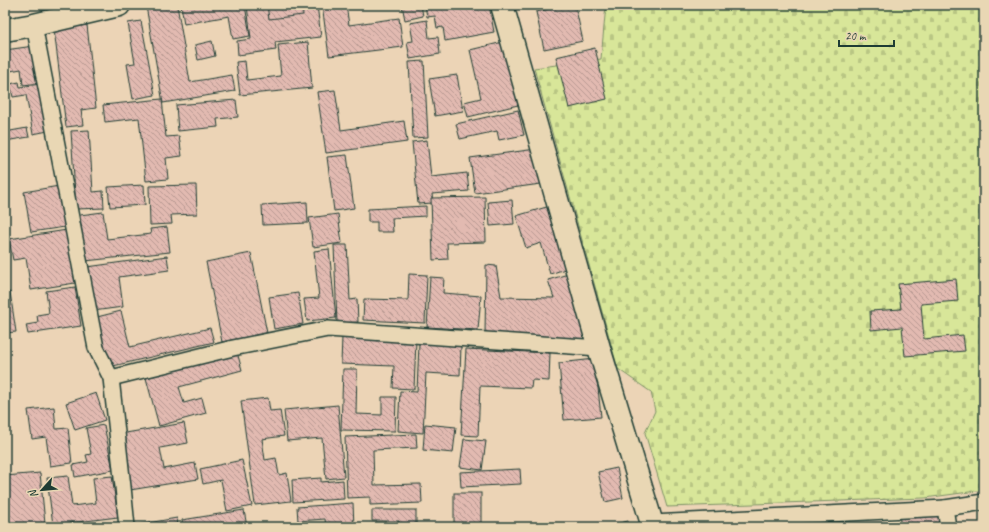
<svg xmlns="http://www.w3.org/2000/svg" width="989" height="532" font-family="Caveat,sans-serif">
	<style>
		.cemetery { fill: url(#cemetery-stones); stroke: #7c9266 }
		.building { fill: url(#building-back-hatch); stroke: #1f3d34 }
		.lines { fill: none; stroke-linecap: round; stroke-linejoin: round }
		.street-casing { stroke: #1f3d34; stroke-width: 18 }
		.secondary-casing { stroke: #1f3d34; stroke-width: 25 }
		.street { stroke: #e9d7b4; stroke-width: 15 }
		.secondary { stroke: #e9d7b4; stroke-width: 22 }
	</style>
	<defs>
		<pattern id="cemetery-stones" width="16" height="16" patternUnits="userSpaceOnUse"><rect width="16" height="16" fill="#d8e699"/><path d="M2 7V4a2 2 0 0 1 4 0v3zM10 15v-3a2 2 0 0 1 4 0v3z" fill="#b9c684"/></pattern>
		<pattern id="building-back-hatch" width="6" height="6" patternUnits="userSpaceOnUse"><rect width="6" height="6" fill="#e2bab1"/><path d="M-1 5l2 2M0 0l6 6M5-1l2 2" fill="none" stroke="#b79891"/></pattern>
	</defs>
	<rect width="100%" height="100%" fill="#ecd4b6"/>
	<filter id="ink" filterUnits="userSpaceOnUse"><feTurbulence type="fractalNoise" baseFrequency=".025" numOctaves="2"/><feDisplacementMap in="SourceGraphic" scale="8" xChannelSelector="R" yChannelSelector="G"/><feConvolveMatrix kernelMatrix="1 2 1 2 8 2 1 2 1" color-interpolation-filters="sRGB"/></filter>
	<g filter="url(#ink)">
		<path class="cemetery" d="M606 5H984V490L925 498 667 507 645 433 655 411 651 392 618 369 534 68 601 59Z"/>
		<g class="building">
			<path d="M151 5H177L190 82 232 75 235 91 163 103 146 6Z"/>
			<path d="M181 5H245L250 36 233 39 229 16 184 24Z"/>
			<path d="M247 5H317L321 37 275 42 276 50 238 55 237 41 251 39Z"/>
			<path d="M267 5H302L303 15 269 19Z"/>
			<path d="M322 5H346L349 25 399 18 403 47 329 56Z"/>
			<path d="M402 5H421L423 16 405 20Z"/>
			<path d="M425 5H489L494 32 445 41 443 27 437 28 435 16 427 17Z"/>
			<path d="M570 5H575L583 41 544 49 536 12Z"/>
			<path d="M427 20 429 38 438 37 440 54 410 59 407 42 413 41 410 23Z"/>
			<path d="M141 21 155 95 133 99 127 64 135 63 128 23Z"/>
			<path d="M87 25 96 108 81 110 83 125 66 127 54 29Z"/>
			<path d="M212 41 215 56 198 60 195 45Z"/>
			<path d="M308 42 312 88 240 95 236 62 245 61 247 80 281 76 278 45Z"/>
			<path d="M503 42 518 105 468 117 464 102 481 98 470 50Z"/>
			<path d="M34 46 40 83 23 85 21 69 5 72V50Z"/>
			<path d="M595 48 607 99 569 108 556 57Z"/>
			<path d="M424 61 428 137 413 138 409 62Z"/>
			<path d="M457 75 463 111 435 116 429 79Z"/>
			<path d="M19 82 20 87 40 84 48 131 33 134 26 95 13 97 10 84Z"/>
			<path d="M335 90 341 130 404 121 407 142 326 153 317 92Z"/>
			<path d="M162 99 166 137 179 136 182 156 166 158 168 179 146 181 139 118 105 122 103 105Z"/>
			<path d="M236 100 238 117 217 119 218 127 178 131 176 105Z"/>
			<path d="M518 110 524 135 499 140 497 131 460 139 456 124Z"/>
			<path d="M27 128 29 137 5 141V132Z"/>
			<path d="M89 130 93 192 103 191 104 208 76 209 71 131Z"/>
			<path d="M427 140 431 177 467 173 469 191 432 194 433 203 418 204 412 142Z"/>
			<path d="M536 149 541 184 475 193 470 158Z"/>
			<path d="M347 155 354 208 334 211 327 157Z"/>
			<path d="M144 185 145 205 110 207 108 187Z"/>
			<path d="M196 185 197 214 171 215 172 224 150 225 149 186Z"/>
			<path d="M59 186 65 227 31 232 24 192Z"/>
			<path d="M485 197 486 242 447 243 448 259 433 260 431 198Z"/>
			<path d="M512 200 514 224 490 226 488 202Z"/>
			<path d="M307 202 308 223 263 225 262 205Z"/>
			<path d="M426 206V216L392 218 393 232H377V222H368V209Z"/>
			<path d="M550 206 568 268 550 274 541 243 526 248 516 216Z"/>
			<path d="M103 212 107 239 151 234 150 229 167 227 170 252 85 261 80 215Z"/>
			<path d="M338 214 342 243 313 247 309 218Z"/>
			<path d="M67 230 75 283 31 290 26 258 13 260 9 239Z"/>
			<path d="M334 245H347L350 300 357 299 358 322 337 323Z"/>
			<path d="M329 249 336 318 307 321 304 299 319 298 314 251Z"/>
			<path d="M251 253 267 333 222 342 206 262Z"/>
			<path d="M167 256 169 270 119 277 123 307 93 311 87 267Z"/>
			<path d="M486 265 496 266 501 297 554 298 548 280 568 274 585 340 485 335Z"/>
			<path d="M409 274 427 275 425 323 363 320 364 299 408 300Z"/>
			<path d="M430 277 444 278 443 293 481 296 478 330 427 327Z"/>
			<path d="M956 279 958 301 921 304 924 339 963 335 965 351 905 356 902 327 871 330 870 311 901 309 898 284Z"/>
			<path d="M75 287 81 326 28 334 26 325 38 323 37 315 49 313 46 291Z"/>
			<path d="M10 292 16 332 5 333V293Z"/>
			<path d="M298 293 303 324 274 329 269 297Z"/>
			<path d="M121 311 130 347 210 328 214 342 109 367 97 317Z"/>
			<path d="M342 337 416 340 414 389 393 388 394 366 341 364Z"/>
			<path d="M419 343 461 345 460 375 426 373 423 433 398 431 400 391 417 392Z"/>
			<path d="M466 349 550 353 549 381 532 380 531 388 480 386 478 436 461 435Z"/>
			<path d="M237 352 242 370 179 387 184 403 202 398 206 413 159 426 146 378Z"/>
			<path d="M595 359 601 417 564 420 559 363Z"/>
			<path d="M343 369H357L356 414 382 415V397H396L395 431 341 430Z"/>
			<path d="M96 393 105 420 75 430 66 403Z"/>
			<path d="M268 398 270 411 280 410 284 436 262 439 265 460 276 458 279 475 287 473 291 501 255 505 241 401Z"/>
			<path d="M338 405 344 477 326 479 322 438 287 441 284 410Z"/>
			<path d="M54 407 56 429 68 428 72 463 50 466 46 437 32 439 28 410Z"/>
			<path d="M184 423 188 443 160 448 164 469 195 463 198 479 130 490 120 434Z"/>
			<path d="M425 424 456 427 453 453 423 450Z"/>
			<path d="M104 425 113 470 75 477 73 465 88 462 86 455 91 454 86 428Z"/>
			<path d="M416 434 417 448 373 450 374 485 421 484 422 503 370 505V497L347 498 345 437Z"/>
			<path d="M464 439 486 441 482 470 460 467Z"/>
			<path d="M242 460 252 506 227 511 221 480 203 484 200 469Z"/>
			<path d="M617 468 623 498 605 502 598 472Z"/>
			<path d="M520 469 521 484 461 487 460 472Z"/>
			<path d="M40 473 45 523 5 527V476Z"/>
			<path d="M68 476 72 506 96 503 93 478 112 476 118 517 53 525 47 478Z"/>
			<path d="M321 478V482L343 480 344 499 293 502 292 480Z"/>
			<rect x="454" y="493" width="27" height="32"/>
			<path d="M353 503 354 527H326L325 519 298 521 297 507Z"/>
			<path d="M244 510 247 527H183L182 520Z"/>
			<path d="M372 510H416V527H399V521H372Z"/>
			<path d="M941 511 943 527H901L899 515Z"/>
			<path d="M177 518 178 527H131L130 526Z"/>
			<path d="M628 521 630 527H609V526Z"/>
		</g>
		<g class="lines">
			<defs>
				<g id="street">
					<path d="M34 25 96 348 111 378 123 487 127 527"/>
					<path d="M111 378 233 348 328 329 599 348"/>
					<path d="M652 523 945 508"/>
					<path d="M948 527 945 508 984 502"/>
				</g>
				<g id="secondary">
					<path d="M502 5 599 348 653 527"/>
					<path d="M5 30 34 25 119 5"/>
				</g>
			</defs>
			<use href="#street" class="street-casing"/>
			<use href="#secondary" class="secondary-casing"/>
			<use href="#street" class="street"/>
			<use href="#secondary" class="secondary"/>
		</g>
	</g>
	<rect width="989" height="532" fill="none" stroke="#e9d7b4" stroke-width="20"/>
	<rect x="10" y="10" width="969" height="512" fill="none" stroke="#1f3d34" stroke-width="1.5" filter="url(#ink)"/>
	<g transform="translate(42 490) rotate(243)" stroke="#e9d7b4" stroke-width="3" paint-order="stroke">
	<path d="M0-3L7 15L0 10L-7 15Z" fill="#1f3d34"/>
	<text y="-6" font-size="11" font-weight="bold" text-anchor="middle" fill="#1f3d34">N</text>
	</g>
	<path d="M839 40v6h55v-6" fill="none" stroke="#1f3d34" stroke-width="2"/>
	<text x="845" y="40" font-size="12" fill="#1f3d34" stroke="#e9d7b4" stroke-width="3" paint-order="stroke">20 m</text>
</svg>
